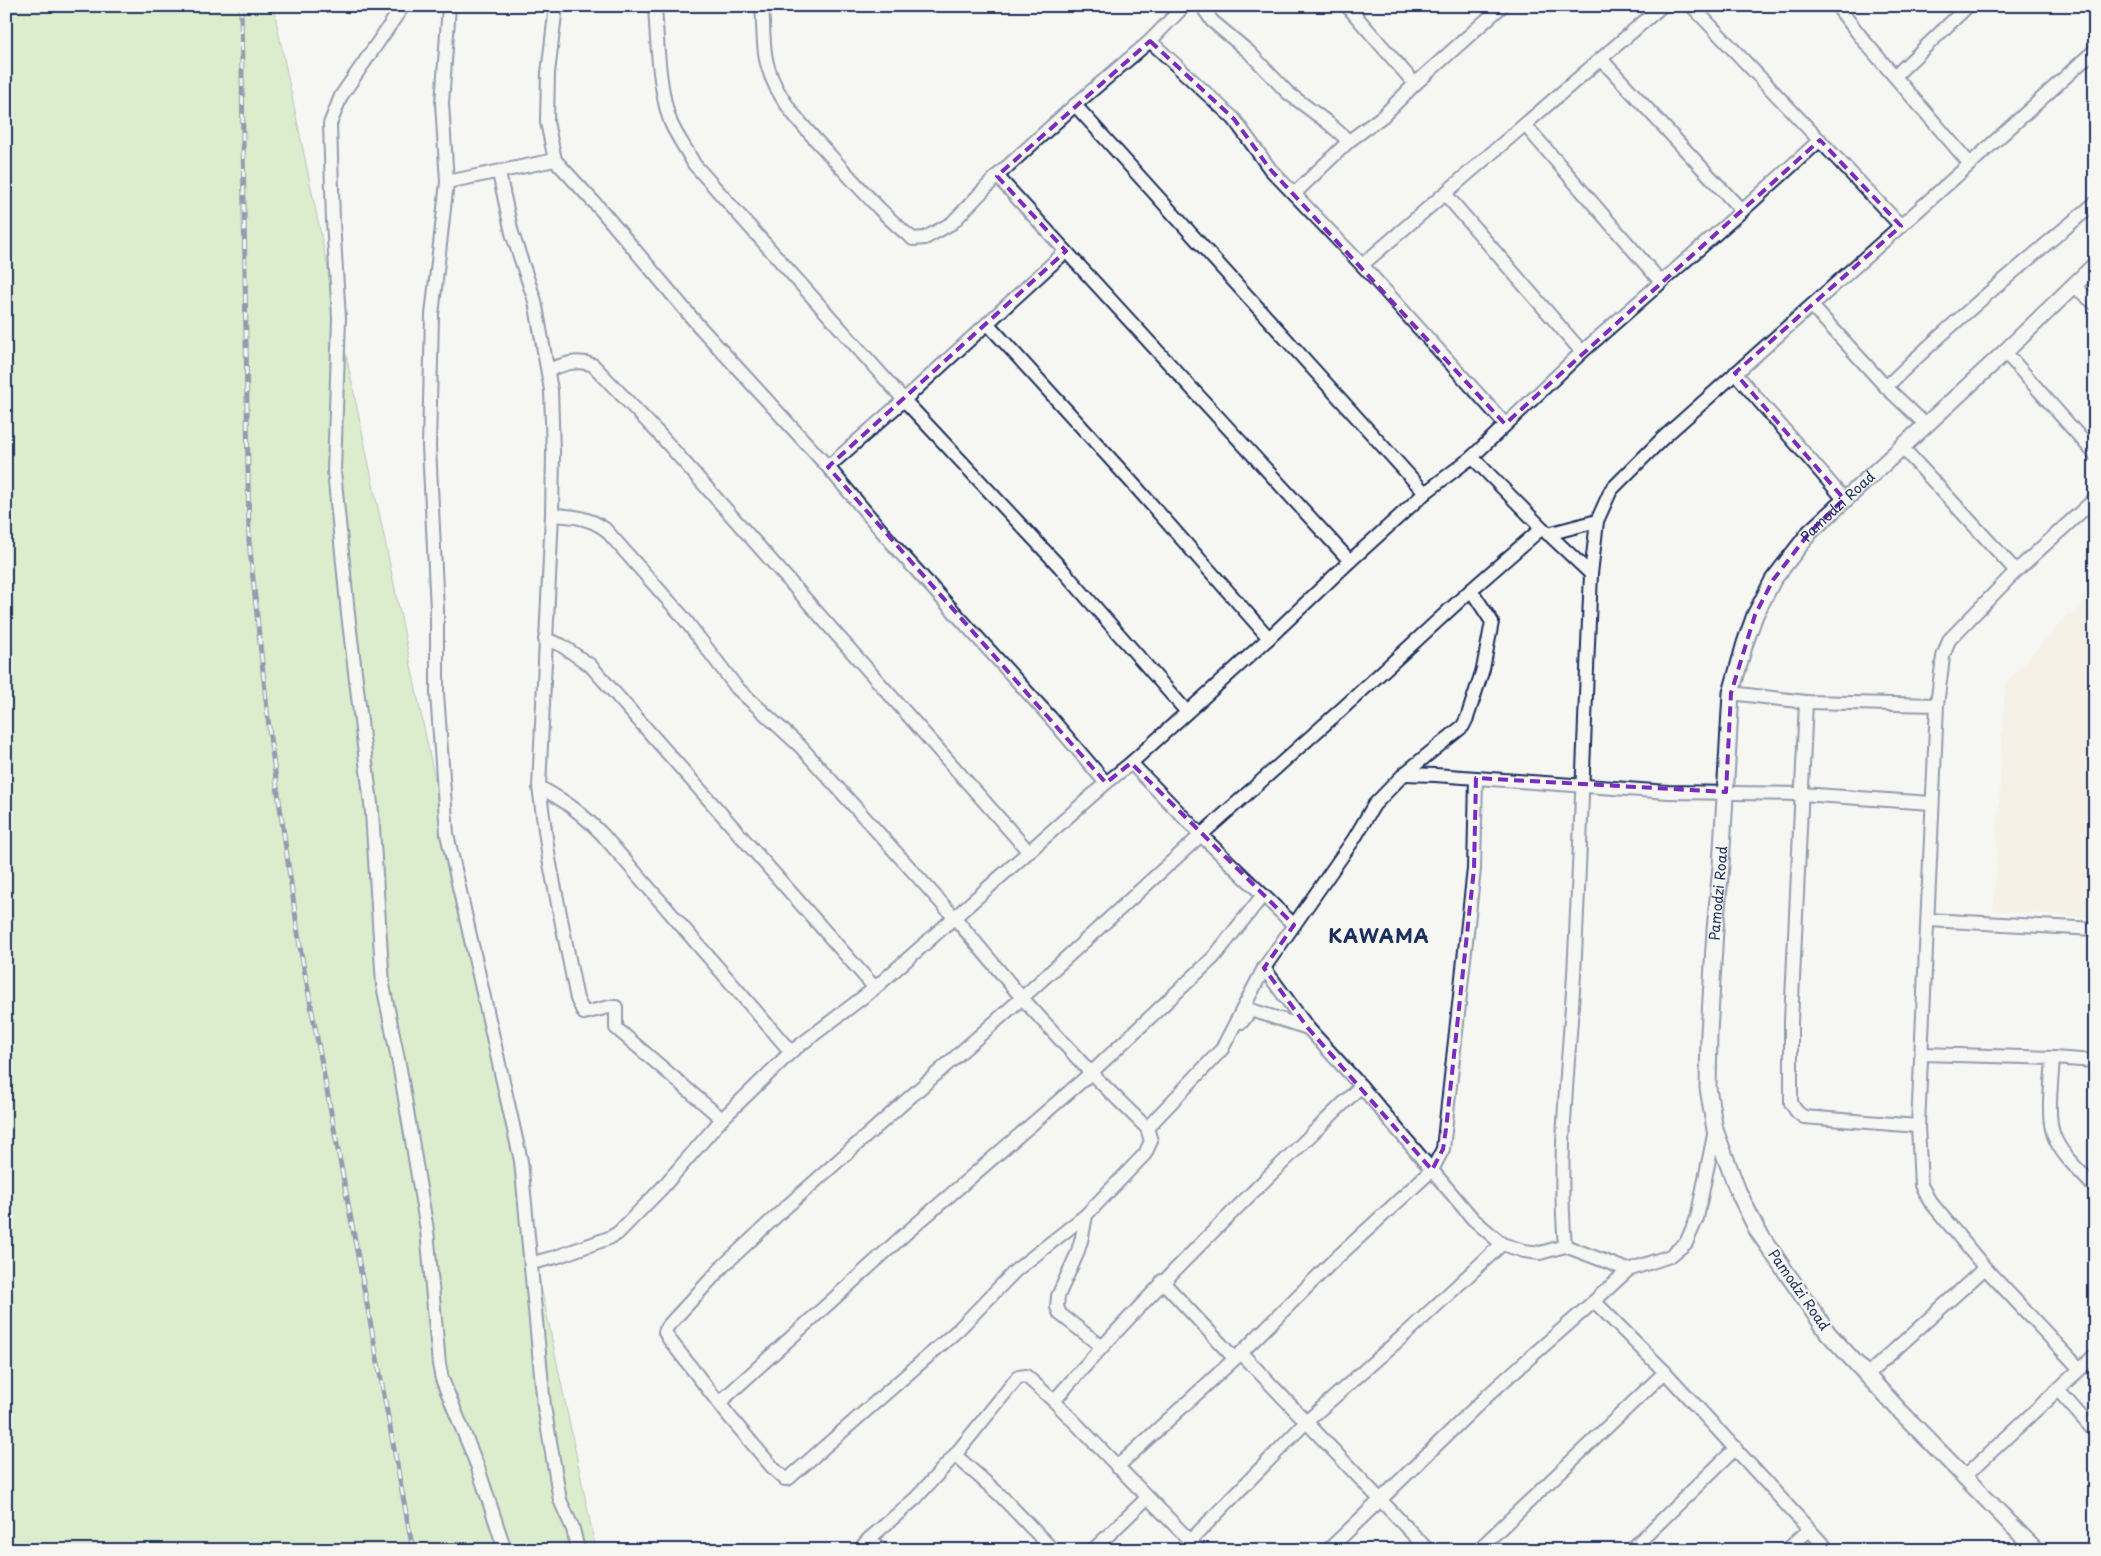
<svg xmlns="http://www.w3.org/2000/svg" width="2101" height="1556" font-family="'Playpen Sans',sans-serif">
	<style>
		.built { fill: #f4eada }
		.green { fill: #bde39f; stroke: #6c897e }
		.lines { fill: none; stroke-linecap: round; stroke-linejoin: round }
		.minor-casing { stroke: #1b2f5e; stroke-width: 16 }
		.tertiary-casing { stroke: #1b2f5e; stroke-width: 19 }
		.minor { stroke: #f6f6f2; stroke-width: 12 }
		.tertiary { stroke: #f6f6f2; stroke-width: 15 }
		.rail-casing { stroke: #1b2f5e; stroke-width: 5 }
		.rail { stroke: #f6f6f2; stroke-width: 3; stroke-dasharray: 9; stroke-linecap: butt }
		.marked { fill: none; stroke: #7b2cbf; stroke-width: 4; stroke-dasharray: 10 6; stroke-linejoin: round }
		.labels { text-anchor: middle; stroke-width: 4.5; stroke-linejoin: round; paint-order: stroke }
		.street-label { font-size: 14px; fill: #1b2f5e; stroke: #f6f6f2 }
		.district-label { font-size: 19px; font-weight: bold; letter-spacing: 1px; fill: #1b2f5e; stroke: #f6f6f2 }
	</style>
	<rect width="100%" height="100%" fill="#f6f6f2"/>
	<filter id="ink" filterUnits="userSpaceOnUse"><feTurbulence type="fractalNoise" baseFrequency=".02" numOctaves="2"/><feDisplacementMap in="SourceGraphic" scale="10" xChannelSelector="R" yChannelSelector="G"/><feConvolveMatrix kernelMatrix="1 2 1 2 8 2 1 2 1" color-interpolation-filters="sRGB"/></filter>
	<g filter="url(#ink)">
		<path class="built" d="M2087 598 2095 606V918L1994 910 2005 685 2069 613 2073 615Z"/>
		<path class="green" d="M6 6H273L596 1550H6Z"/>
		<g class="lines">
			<defs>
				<g id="minor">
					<path d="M403 6 341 96 330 124 333 221 339 318 334 471 348 614 372 812 383 985 400 1069 427 1230 439 1364 442 1379 477 1465 505 1550"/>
					<path d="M449 6 442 103 447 182 432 315 429 446 437 610V693L447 834 521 1161 544 1406 560 1500 573 1529 578 1550"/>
					<path d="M556 6 548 73 547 122 555 160 602 211 698 325 828 467 897 549 1050 717 1106 783"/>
					<path d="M655 6C657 40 659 92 671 123 677 137 687 150 694 164L904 400 1060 567 1187 712"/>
					<path d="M762 6C764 26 762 49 768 67 778 104 812 135 837 163 861 189 885 217 913 239L925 238 952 223 997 176 1075 105 1150 41 1184 6"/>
					<path d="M1202 6 1212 21 1249 52 1288 93 1327 122 1349 141 1383 116 1415 84 1502 6"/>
					<path d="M1347 6 1415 84"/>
					<path d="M1692 6 1901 226"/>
					<path d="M1837 6 1865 42 1970 164"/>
					<path d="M1150 41 1234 119 1270 169 1362 265 1505 424"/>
					<path d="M1601 59 1742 211"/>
					<path d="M1895 76 1968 6"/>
					<path d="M1075 105 1425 493"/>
					<path d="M1525 125 1661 282"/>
					<path d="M499 173 512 233 535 301 551 390 553 452 552 515 539 787 549 859 577 999 584 1013 609 1007H616V1028L722 1119"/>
					<path d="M997 176 1350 561"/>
					<path d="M447 182 555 160"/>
					<path d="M1294 194 1349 141"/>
					<path d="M1446 195 1582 352"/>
					<path d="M1362 265 1662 6"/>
					<path d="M2074 286 2095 304"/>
					<path d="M1812 306 1886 387 1925 424"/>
					<path d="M988 324 1136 487 1269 638"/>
					<path d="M2005 352 2095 454"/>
					<path d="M548 370C564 364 577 359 593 365L661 436 1029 852"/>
					<path d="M1735 373 1844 499"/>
					<path d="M1886 387C1952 322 2024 263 2095 203"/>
					<path d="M1901 446 2016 571"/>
					<path d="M1472 457 1542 528 1591 574"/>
					<path d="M828 467 904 400 1066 251"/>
					<path d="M552 515C572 516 588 517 605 529L683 617 737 688 800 746 955 918 1022 998 1091 1073 1147 1128 1151 1141 1145 1154 1086 1215 1015 1271 959 1329 788 1479H785L774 1469 729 1416 669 1339 665 1332 667 1327 723 1266 785 1208 1022 998 1201 835 1294 925"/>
					<path d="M1548 534 1597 521"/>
					<path d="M545 639 561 645 590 665 875 988"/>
					<path d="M1731 693 1806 702 1937 705"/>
					<path d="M1806 702 1791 1021V1103L1797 1112 1804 1117 1918 1126"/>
					<path d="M1131 763 1201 835 1343 708 1471 590 1542 528"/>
					<path d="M1404 774 1435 775 1668 792 1801 794 1931 803"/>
					<path d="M539 787C566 801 580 812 602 834L791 1052"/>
					<path d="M1928 920 2095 929"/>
					<path d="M1264 968 1308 1028 1361 1086 1473 1219 1502 1244 1524 1251 1540 1253 1565 1246 1628 1270 1670 1256 1686 1243 1697 1218 1715 1130"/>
					<path d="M1242 1022 1251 1010 1308 1028"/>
					<path d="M1922 1054 2053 1058C2052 1080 2046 1115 2054 1136 2061 1155 2081 1172 2095 1188"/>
					<path d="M2053 1058 2095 1061"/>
					<path d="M1147 1128 1222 1049 1264 968 1354 839 1374 805 1404 774 1463 726 1467 718 1483 669 1492 622 1471 590"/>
					<path d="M1086 1215 1082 1237 1077 1254 1058 1296 1057 1307 1060 1314 1101 1346"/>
					<path d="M1565 1246C1557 1155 1569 1065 1574 974 1581 841 1585 708 1591 574L1597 521 1611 490 1663 438 1970 164 2095 50"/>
					<path d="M532 1263 556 1257 609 1238 618 1233 662 1188 722 1119 791 1052 875 988 1106 783 1131 763 1269 638 1350 561 1425 493 1472 457 1582 352 1742 211 1820 140"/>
					<path d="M1162 1281 1234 1358"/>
					<path d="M1595 1302 1665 1372 1828 1550"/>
					<path d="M1241 1353 1428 1550"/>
					<path d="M2079 1368 1985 1268 1929 1200 1921 1185 1918 1126 1937 705 1943 657 1949 640 2016 571 2095 499"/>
					<path d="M1867 1375 1985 1268"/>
					<path d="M2058 1390 2095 1432"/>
					<path d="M719 1403 904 1235 1091 1073 1213 958 1263 895"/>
					<path d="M955 1455 1000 1495 1053 1550"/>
					<path d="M1117 1467 1241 1353 1330 1264 1432 1170 1443 1149 1474 869 1476 778"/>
					<path d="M1964 1477 2095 1355"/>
					<path d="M869 1539 916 1498 955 1455 1018 1377 1026 1376 1054 1401"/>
					<path d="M1190 1541 1306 1422 1410 1330 1502 1244"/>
					<path d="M859 1550 869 1539 882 1550"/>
					<path d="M1093 1550 1147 1498"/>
					<path d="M1199 1550 1054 1401C1150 1290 1256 1189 1361 1086"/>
					<path d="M1328 1550C1381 1500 1432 1449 1484 1399 1531 1355 1582 1314 1628 1270"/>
					<path d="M1478 1550 1665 1372"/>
					<path d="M1631 1550 1736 1448"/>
					<path d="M1787 1550 1809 1530"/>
				</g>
				<g id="tertiary">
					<path id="s1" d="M2036 1550 1900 1411 1828 1333 1757 1230 1738 1191 1715 1130 1708 1088 1709 1033 1715 930 1721 866 1731 693 1745 643 1755 615 1773 580 1810 532 2005 352 2095 265"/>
				</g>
			</defs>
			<use href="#minor" class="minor-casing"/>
			<use href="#tertiary" class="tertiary-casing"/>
			<use href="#minor" class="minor"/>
			<use href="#tertiary" class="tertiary"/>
			<defs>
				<path id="rail" d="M241 6 249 541 270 737 300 947 413 1550"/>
			</defs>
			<use href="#rail" class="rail-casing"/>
			<use href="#rail" class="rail"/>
		</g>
	</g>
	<path d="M0 0H2101V1556H0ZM1150 41 1234 119 1270 169 1505 424 1820 140 1901 226 1735 373 1844 499 1810 532 1773 580 1755 615 1731 693 1726 792 1476 778 1474 869 1446 1129 1443 1149 1432 1170 1308 1028 1264 968 1294 925 1131 763 1106 783 828 467 1066 251 997 176Z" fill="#f6f6f2" fill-opacity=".55" fill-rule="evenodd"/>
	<path class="marked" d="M1150 41 1234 119 1270 169 1505 424 1820 140 1901 226 1735 373 1844 499 1810 532 1773 580 1755 615 1731 693 1726 792 1476 778 1474 869 1446 1129 1443 1149 1432 1170 1308 1028 1264 968 1294 925 1131 763 1106 783 828 467 1066 251 997 176Z"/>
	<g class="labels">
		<g class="street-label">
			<text dy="5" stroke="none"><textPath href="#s1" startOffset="1192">Pamodzi Road</textPath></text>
			<text dy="5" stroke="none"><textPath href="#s1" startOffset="772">Pamodzi Road</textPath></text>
			<text transform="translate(1799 1290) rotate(55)" y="5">Pamodzi Road</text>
		</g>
		<g class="district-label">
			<text x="1379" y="943">KAWAMA</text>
		</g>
	</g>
	<rect width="2101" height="1556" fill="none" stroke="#f6f6f2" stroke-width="25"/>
	<rect x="12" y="12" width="2076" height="1531" fill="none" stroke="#1b2f5e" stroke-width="2" filter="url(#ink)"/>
</svg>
